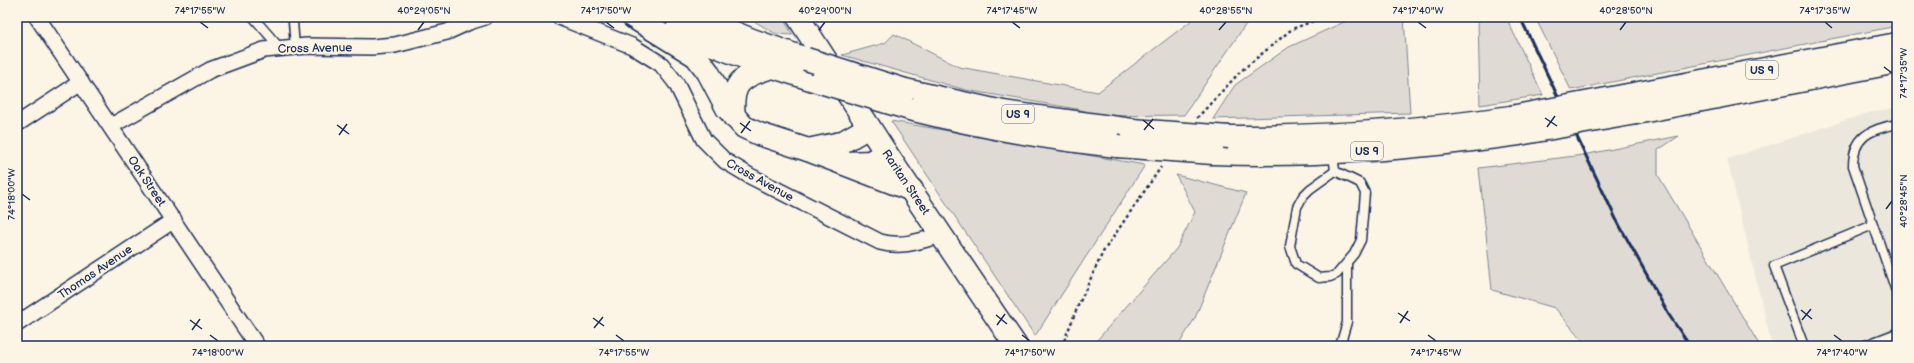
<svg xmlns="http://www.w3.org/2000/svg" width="1914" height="363" font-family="'Balsamiq Sans',sans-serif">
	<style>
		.built { fill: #ece7dc }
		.green { fill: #dfdbd4; stroke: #7d8599 }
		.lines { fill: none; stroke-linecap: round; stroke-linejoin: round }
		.lane-casing { stroke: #1b2f5e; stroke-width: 11 }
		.street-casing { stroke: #1b2f5e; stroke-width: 18 }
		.secondary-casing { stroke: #1b2f5e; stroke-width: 25 }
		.highway-casing { stroke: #1b2f5e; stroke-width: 25 }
		.path { stroke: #1b2f5e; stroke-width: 2.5; stroke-dasharray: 3 3; stroke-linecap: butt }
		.lane { stroke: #fcf5e5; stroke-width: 8 }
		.street { stroke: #fcf5e5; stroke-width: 15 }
		.secondary { stroke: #fcf5e5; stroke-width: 22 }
		.highway { stroke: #fcf5e5; stroke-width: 22 }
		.rail { stroke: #1b2f5e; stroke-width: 3 }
		.highway-bridge-casing { stroke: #1b2f5e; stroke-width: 25; stroke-linecap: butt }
		.highway-bridge { stroke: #fcf5e5; stroke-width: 22 }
		.ticks { fill: none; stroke: #1b2f5e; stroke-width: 1.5 }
		.labels { text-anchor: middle; stroke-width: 4; stroke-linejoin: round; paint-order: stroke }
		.shield { fill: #fcf5e5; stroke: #5e6a86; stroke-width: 1 }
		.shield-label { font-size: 11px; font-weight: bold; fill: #1b2f5e }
		.street-label { font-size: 12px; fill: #1b2f5e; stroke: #fcf5e5 }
		.neatline { fill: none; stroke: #1b2f5e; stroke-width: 1.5 }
		.ticks-label { font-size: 10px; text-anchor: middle; fill: #1b2f5e }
	</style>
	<rect width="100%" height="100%" fill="#fcf5e5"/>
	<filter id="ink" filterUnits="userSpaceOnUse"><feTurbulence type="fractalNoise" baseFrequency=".025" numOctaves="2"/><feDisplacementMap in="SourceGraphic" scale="8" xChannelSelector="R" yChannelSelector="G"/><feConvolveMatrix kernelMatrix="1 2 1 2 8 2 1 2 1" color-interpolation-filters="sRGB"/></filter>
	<g filter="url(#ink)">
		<path class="built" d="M1897 107V346H1772L1727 159 1868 113Z"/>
		<g class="green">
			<path d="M747 17H782L793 35 776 34Z"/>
			<path d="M1196 17H1264L1248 21 1184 115 1103 116 1077 109 966 90 842 55 885 43 894 34 959 67 1098 92Z"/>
			<path d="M1355 17H1404L1410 113 1213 119 1235 85 1289 47Z"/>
			<path d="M1478 17H1506L1543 95 1480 105Z"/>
			<path d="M1535 17H1897V26L1571 90Z"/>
			<path d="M891 121 1145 165 1035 336Z"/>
			<path d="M1679 136 1658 150V175L1760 346H1587L1555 308 1492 290 1479 168 1583 155Z"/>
			<path d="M1176 175 1246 193 1195 318 1178 346H1092L1177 248 1195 212Z"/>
		</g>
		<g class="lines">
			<defs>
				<g id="lane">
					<path d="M253 17 280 48"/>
					<path d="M295 17 293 22 295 47"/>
					<path d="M1897 124C1871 129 1853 136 1853 166L1897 294"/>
					<path d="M1333 153 1335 171 1310 189 1303 196 1297 207 1290 246 1296 264 1319 278 1330 277 1337 274 1354 254 1361 240 1365 193 1360 183 1335 171"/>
					<path d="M1340 346 1347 322V263"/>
					<path d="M1804 346 1774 266 1873 225"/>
					<path d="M1863 346 1897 333"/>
				</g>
				<g id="street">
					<path d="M37 17 257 346"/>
					<path d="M559 17 632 46 661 64 676 83 704 140 725 161 750 176 880 242C902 248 920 241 941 235"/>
					<path d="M17 124 81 82"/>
					<path d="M111 126 210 70 264 50 307 46 372 47 395 45 447 32 469 22 485 17"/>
					<path d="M17 324 174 220"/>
				</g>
				<path id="secondary" d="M798 17 886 153 1016 346"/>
				<g id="highway">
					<path d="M633 17 696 56 708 72 727 108 744 127 759 134 808 150 912 190"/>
					<path d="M696 17 752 40 806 59"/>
					<path d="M676 30 746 58 820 82"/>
					<path d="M905 90 1003 112 1132 130"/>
					<path d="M1628 95 1897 44"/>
					<path d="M910 109C978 126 1047 139 1117 146"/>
					<path d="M1636 113 1897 62"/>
					<path d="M734 117C730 83 741 76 772 67"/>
					<path d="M1229 137C1324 137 1417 131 1511 117"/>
					<path d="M808 150 841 143 869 127"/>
					<path d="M1213 153C1318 157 1415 148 1519 134"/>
					<path d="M845 163 870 162 886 153"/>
				</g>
			</defs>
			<use href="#lane" class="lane-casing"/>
			<use href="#street" class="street-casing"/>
			<use href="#secondary" class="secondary-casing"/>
			<use href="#highway" class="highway-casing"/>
			<g class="path">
				<path d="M1197 118 1241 71 1292 29 1324 17"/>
				<path d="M1062 346 1078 306 1103 252 1161 167"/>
			</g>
			<use href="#lane" class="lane"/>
			<use href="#street" class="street"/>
			<use href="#secondary" class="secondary"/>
			<use href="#highway" class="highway"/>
			<path class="rail" d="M1520 17 1616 219 1669 315 1690 346"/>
			<defs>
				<g id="highway-bridge">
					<path d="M806 59 905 90"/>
					<path d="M820 82 910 109"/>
					<path d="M1511 117 1628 95"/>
					<path d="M1132 130 1229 137"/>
					<path d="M1519 134 1636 113"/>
					<path d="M1117 146 1213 153"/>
				</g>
			</defs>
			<use href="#highway-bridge" class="highway-bridge-casing"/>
			<use href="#highway-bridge" class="highway-bridge"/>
		</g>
	</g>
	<path class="ticks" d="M200 22 208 28M606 22 614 28M1012 22 1020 28M1418 22 1426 28M1825 22 1832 28M418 30 424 22M819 30 825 22M1219 30 1226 22M1620 30 1626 22M1884 67 1892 73M1545 118 1557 126M1143 120 1154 129M740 123 751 131M337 125 349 134M1547 127 1555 116M1144 130 1153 119M741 133 750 121M339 135 347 124M22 194 30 200M1886 209 1892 201M1801 310 1812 319M1398 313 1410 321M996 315 1007 324M593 318 604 326M190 320 202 329M1802 320 1811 309M1400 323 1408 311M997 325 1005 314M594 328 603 317M192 330 200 319M210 335 218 341M616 335 624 341M1022 335 1030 341M1428 335 1436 341M1834 335 1842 341"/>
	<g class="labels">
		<g class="shield">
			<rect x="1746" y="61" width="32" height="18" rx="3"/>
			<rect x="1002" y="105" width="32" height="18" rx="3"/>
			<rect x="1351" y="142" width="32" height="18" rx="3"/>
		</g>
		<g class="shield-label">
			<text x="1762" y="74">US 9</text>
			<text x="1018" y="118">US 9</text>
			<text x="1367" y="155">US 9</text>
		</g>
		<g class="street-label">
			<text transform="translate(315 48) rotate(-1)" y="4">Cross Avenue</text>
			<text transform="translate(760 180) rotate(29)" y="4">Cross Avenue</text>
			<text transform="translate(147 181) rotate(56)" y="4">Oak Street</text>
			<text transform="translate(906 182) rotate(56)" y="4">Raritan Street</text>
			<text transform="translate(95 272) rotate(-34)" y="4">Thomas Avenue</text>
		</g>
	</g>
	<rect width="1914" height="363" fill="none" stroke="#fcf5e5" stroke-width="44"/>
	<rect x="22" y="22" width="1870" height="319" class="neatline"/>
	<g class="ticks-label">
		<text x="200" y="14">74°17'55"W</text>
		<text x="424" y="14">40°29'05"N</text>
		<text x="606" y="14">74°17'50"W</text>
		<text x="825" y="14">40°29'00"N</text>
		<text x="1012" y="14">74°17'45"W</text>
		<text x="1226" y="14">40°28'55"N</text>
		<text x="1418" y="14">74°17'40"W</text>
		<text x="1626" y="14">40°28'50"N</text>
		<text x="1825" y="14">74°17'35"W</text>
		<text transform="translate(1903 73) rotate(-90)" y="4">74°17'35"W</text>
		<text transform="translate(11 194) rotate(-90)" y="4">74°18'00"W</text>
		<text transform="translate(1903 201) rotate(-90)" y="4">40°28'45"N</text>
		<text x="218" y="356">74°18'00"W</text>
		<text x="624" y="356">74°17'55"W</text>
		<text x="1030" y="356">74°17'50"W</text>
		<text x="1436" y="356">74°17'45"W</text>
		<text x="1842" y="356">74°17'40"W</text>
	</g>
</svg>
